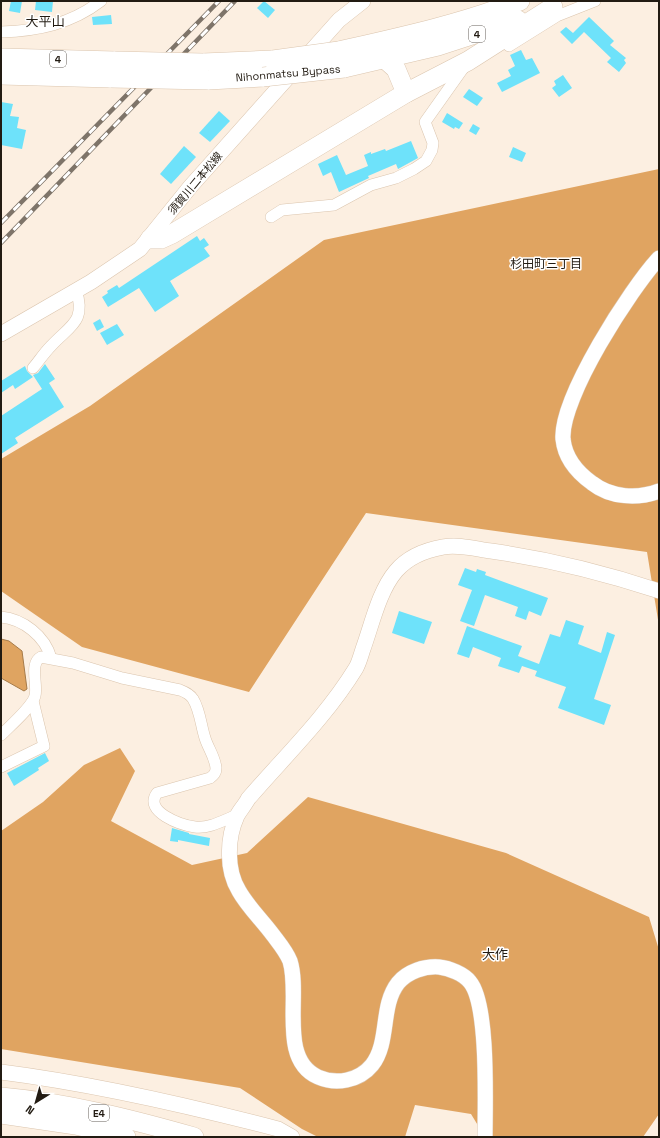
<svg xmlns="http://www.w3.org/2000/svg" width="660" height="1138" font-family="'Space Grotesk','Noto Sans JP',sans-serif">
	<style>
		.forest { fill: #e0a461 }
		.water { fill: #dfa461; stroke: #a67b49 }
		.building { fill: #6ee2fa }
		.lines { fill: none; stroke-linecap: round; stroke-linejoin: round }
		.street-casing { stroke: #dbc5ae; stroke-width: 12 }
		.secondary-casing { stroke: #dbc5ae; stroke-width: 16 }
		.highway-casing { stroke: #dbc5ae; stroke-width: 20 }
		.street { stroke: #fff; stroke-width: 11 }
		.secondary { stroke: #fff; stroke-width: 15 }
		.highway { stroke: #fff; stroke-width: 19 }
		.rail-casing { stroke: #7e7469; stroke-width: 4.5 }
		.rail { stroke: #fff; stroke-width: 3; stroke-dasharray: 9; stroke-linecap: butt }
		.highway-bridge-casing { stroke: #dbc5ae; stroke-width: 20; stroke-linecap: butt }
		.highway-bridge { stroke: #fff; stroke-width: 19 }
		.labels { text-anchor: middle; stroke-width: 3; stroke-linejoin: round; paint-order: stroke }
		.shield { fill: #fff; stroke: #645f59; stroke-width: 1 }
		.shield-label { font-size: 10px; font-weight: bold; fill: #221b12 }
		.street-label { font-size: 11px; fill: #221b12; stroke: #fff }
		.neighbourhood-label { font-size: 12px; fill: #221b12; stroke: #fff }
		.quarter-label { font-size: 13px; fill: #221b12; stroke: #fff }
	</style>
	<rect width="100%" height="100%" fill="#fcefe1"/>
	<g class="forest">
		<path d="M659 169V626L647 552 366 513 249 692 82 647 1 591V459L90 406 324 240Z"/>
		<path d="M120 748 135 771 111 821 192 865 247 853 308 797 506 853 649 917 659 950V1114L643 1137H485L471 1114 415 1105 405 1137H318L302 1129 240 1088 1 1049V831L43 802 84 765Z"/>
	</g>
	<path class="water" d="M1 639 9 641 22 651 27 689 24 691 1 678Z"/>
	<g class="building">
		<path d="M11 1H22L20 13 9 11Z"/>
		<path d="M36 1H53L52 12 35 10Z"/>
		<path d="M264 1 275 10 268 18 257 8Z"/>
		<path d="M111 15 112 24 93 25 92 17Z"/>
		<path d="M589 17 614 41 610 45 626 58 624 60 626 63 619 72 607 62 611 58 584 32 572 44 560 32 566 27 573 33Z"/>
		<path d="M521 50 526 60 532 58 540 73 502 92 497 83 511 76 508 70 515 66 510 55Z"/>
		<path d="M563 75 572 88 559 97 552 88 556 85 554 81Z"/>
		<path d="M469 89 483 98 477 106 463 97Z"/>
		<path d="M1 102 13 104 10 116 19 117 17 128 26 130 22 149 1 145Z"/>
		<path d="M219 111 230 121 210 142 199 133Z"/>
		<path d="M447 113 463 123 459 129 455 127 454 129 442 122Z"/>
		<path d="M473 124 480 128 476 135 469 131Z"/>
		<path d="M411 141 418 158 398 169 396 164 368 176 369 178 339 192 331 172 323 176 318 164 337 155 346 175 368 166 364 155 371 152V154L385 149 386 151Z"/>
		<path d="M184 146 196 157 171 184 160 174Z"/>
		<path d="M513 147 526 153 522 162 509 157Z"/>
		<path d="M197 236 200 241 204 238 209 245 204 248 210 256 170 281 179 296 155 312 139 288 108 307 102 297 108 293 107 291 117 285 119 288Z"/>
		<path d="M100 319 104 327 97 331 93 323Z"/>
		<path d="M117 324 124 335 107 345 100 333Z"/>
		<path d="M45 364 55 379 49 383 64 407 15 438 18 443 1 454V416L42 389 33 375 38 373Z"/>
		<path d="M25 366 27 371 33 377 15 389 13 385 1 393V381Z"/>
		<path d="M465 568 476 572 477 569 486 572 485 575 548 598 541 616 529 611 526 620 515 616 518 607 485 595 474 626 460 621 472 590 458 585Z"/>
		<path d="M399 611 432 622 424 644 392 633Z"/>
		<path d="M566 620 584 626 578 644 601 653 607 632 615 635 594 699 611 705 604 725 558 708 566 687 535 676 537 671 522 666 519 673 498 666 501 658 473 647 469 658 457 654 467 626 522 646 518 656 539 664 550 634 560 637Z"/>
		<path d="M45 753 49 761 38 768 39 770 14 786 7 773Z"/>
		<path d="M172 828 189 833V834L210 838 209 846 178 840V842L170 841Z"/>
	</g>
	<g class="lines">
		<defs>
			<g id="street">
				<path d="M1 32C38 31 71 24 101 1"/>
				<path d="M509 46 557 16 595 1"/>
				<path d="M271 217 282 210 334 205 371 185 396 178 414 169 426 161 432 150 433 143 425 122 464 67"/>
				<path d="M33 368C39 361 44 353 51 346 69 326 87 322 76 290"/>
				<path d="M1 617C23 619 45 636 51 658"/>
				<path d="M1 735C10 726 32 707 35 696 38 685 29 663 41 657L73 663 122 678 180 690C185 692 190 694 193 699 200 710 201 726 205 738 208 748 215 757 216 768 216 773 214 775 210 778L157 793C143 812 181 825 195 827 209 829 224 820 237 815"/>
				<path d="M1 767 44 746 33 701"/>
			</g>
			<g id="secondary">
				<path d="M659 258C631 288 560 398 563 439 565 458 578 473 592 483 611 498 638 499 659 491"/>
				<path d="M1 334 91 282 140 249 190 187 339 20 363 1"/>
				<path d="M1 1072C95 1084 186 1105 278 1129L292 1137"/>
				<path d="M485 1137C485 1105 489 1005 470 982 464 974 449 968 439 967 425 966 408 971 398 983 380 1006 390 1042 372 1065 359 1081 336 1085 318 1077 278 1059 301 996 290 961 286 951 279 943 273 935 262 920 248 907 239 891 226 870 227 838 237 816 240 810 245 805 248 799 285 756 326 717 356 668 359 663 361 655 363 649 372 624 379 591 396 571 408 557 426 550 443 547 459 544 476 549 491 551 548 559 605 573 659 591"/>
			</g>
			<g id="highway">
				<path d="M339 51C401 37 461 24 520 1"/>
				<path d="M381 51 386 60 396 69 406 93"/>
				<path d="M1 58 115 61"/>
				<path d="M203 63 273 60"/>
				<path d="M344 68 438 46 518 20"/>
				<path d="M1 75 111 78"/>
				<path d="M208 80 263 77"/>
				<path d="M150 239H161L172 234 406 93 468 61 553 7"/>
				<path d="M1 1097C67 1103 131 1119 194 1137"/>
				<path d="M1 1114 76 1125 126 1137"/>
			</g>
		</defs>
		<use href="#street" class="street-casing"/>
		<use href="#secondary" class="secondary-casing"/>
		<use href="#highway" class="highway-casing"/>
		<use href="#street" class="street"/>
		<use href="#secondary" class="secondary"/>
		<use href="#highway" class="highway"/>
		<defs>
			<g id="rail">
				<path d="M1 223 219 1"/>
				<path d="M1 243 235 1"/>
			</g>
		</defs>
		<use href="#rail" class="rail-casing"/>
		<use href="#rail" class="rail"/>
		<defs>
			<g id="highway-bridge">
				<path d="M273 60 339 51"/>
				<path d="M115 61 203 63"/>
				<path d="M263 77 344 68"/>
				<path d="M111 78 208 80"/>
			</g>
		</defs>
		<use href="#highway-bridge" class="highway-bridge-casing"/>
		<use href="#highway-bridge" class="highway-bridge"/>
	</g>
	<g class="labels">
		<g class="shield">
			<rect x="469" y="26" width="16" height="16" rx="3"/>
			<rect x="50" y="51" width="16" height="16" rx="3"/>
			<rect x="89" y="1105" width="20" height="16" rx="3"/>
		</g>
		<g class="shield-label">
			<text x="477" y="38">4</text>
			<text x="58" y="63">4</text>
			<text x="99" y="1117">E4</text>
		</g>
		<g class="street-label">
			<text transform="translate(288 73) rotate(-5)" y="4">Nihonmatsu Bypass</text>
			<text transform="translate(195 183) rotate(-50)" y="4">須賀川二本松線</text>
		</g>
		<g class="neighbourhood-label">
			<text x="546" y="268">杉田町三丁目</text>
		</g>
		<g class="quarter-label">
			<text x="45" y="26">大平山</text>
			<text x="495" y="959">大作</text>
		</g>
	</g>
	<rect width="660" height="1138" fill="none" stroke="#221b12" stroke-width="4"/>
	<g transform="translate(36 1102) rotate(217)" stroke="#ffffff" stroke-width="3" paint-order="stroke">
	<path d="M0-3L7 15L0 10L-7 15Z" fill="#221b12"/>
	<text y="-6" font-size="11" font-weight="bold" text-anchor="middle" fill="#221b12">N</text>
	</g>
</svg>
